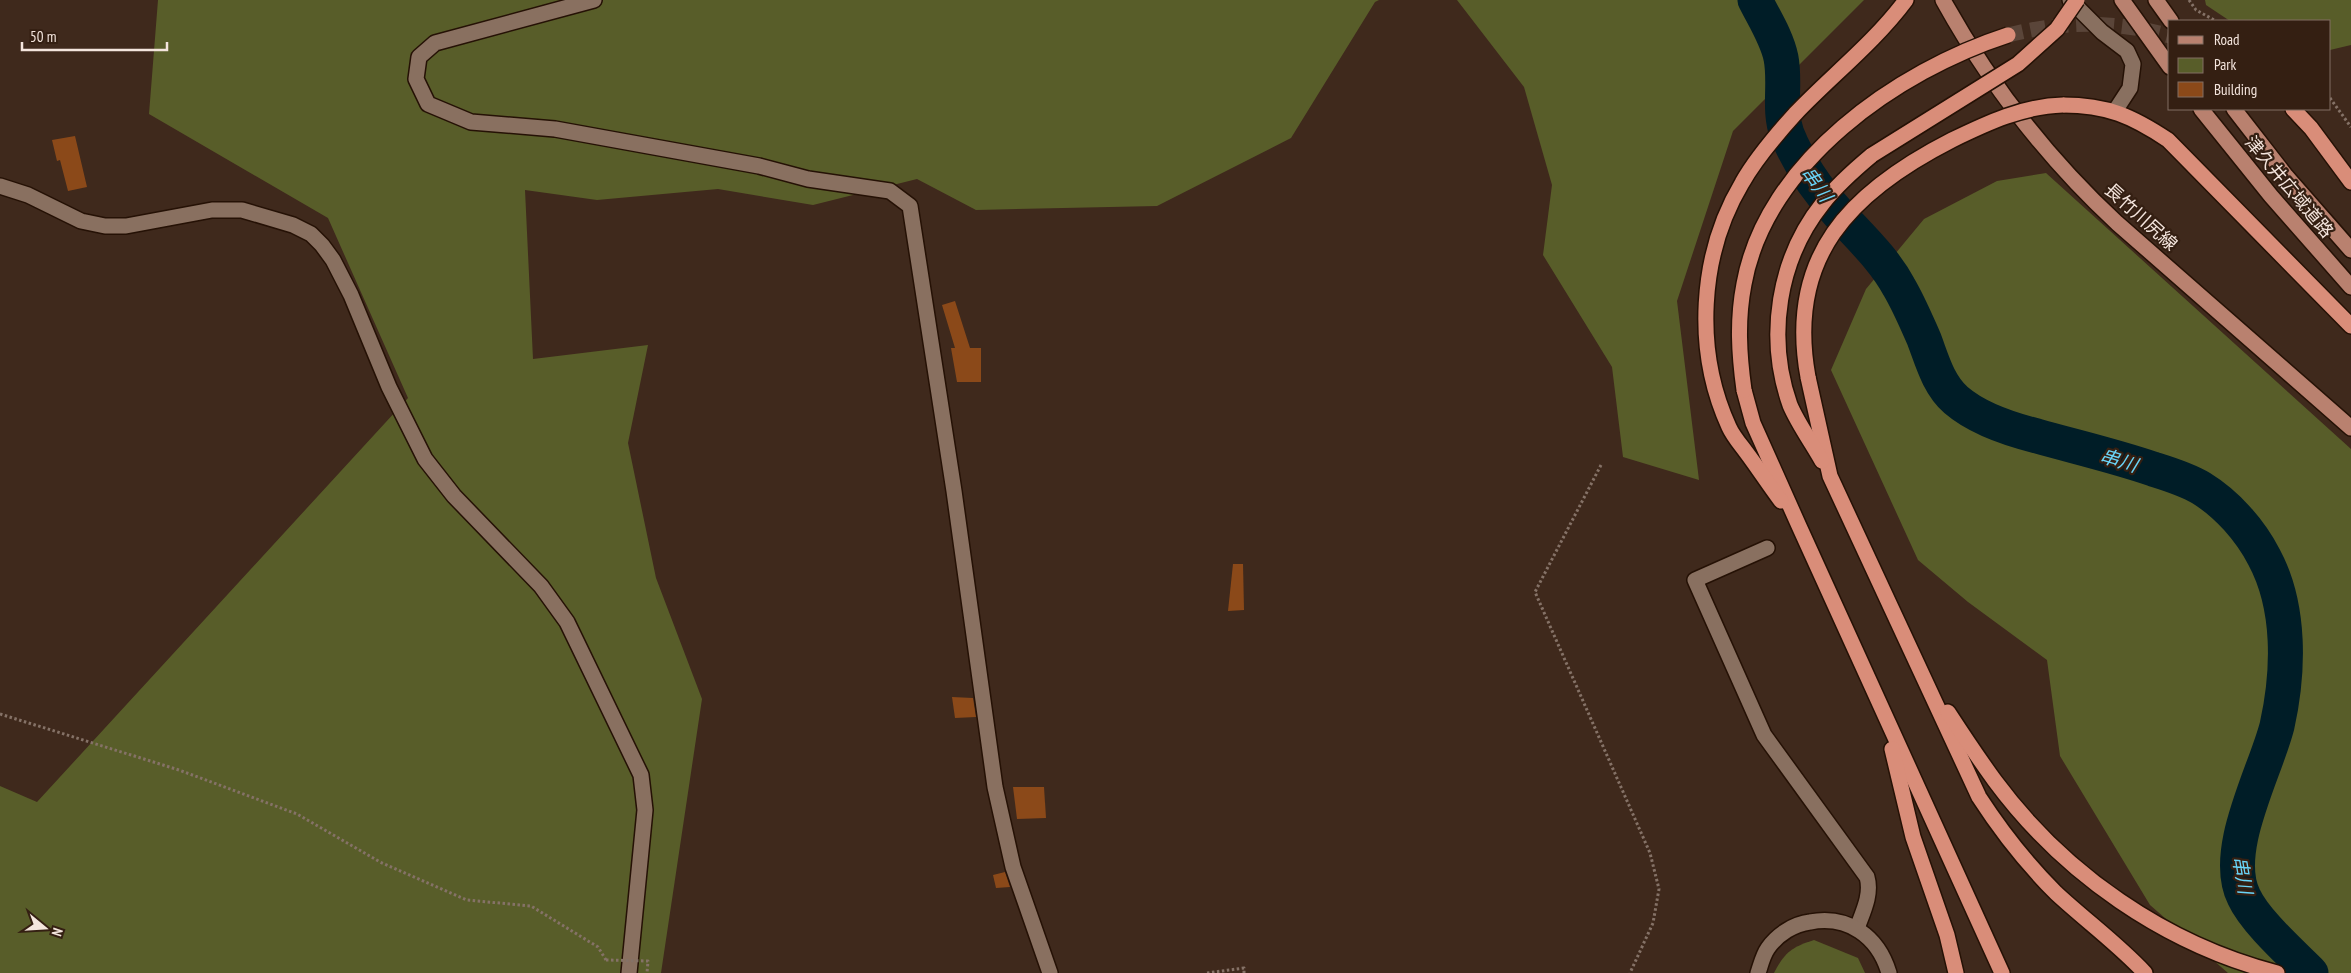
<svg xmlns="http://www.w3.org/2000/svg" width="2351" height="973" font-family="'PT Sans Narrow','Noto Sans JP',sans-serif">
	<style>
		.green { fill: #585d29 }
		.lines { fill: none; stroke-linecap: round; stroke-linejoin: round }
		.river { stroke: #001d27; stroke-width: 35 }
		.building { fill: #8b4919 }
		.highway-tunnel { stroke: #5a4539; stroke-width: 15; stroke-dasharray: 15 8; stroke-linecap: butt }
		.minor-casing { stroke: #251105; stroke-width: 18 }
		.major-casing { stroke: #251105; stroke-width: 18 }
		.highway-casing { stroke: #251105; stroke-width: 18 }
		.path { stroke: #857267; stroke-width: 3; stroke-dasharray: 2.5 2.5; stroke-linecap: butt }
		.minor { stroke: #897060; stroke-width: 15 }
		.major { stroke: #b9816f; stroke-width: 15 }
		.highway { stroke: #d98d79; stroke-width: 15 }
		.highway-bridge-casing { stroke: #251105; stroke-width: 18; stroke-linecap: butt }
		.path-bridge { stroke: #857267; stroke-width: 3; stroke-dasharray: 2.5 2.5; stroke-linecap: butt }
		.highway-bridge { stroke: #d98d79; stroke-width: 15 }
		.labels { text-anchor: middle; stroke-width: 4.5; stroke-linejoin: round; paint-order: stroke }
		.street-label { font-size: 18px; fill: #f4e5dd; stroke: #341f12 }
		.water-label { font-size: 19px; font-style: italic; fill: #69d4f7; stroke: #341f12 }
	</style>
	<rect width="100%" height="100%" fill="#3f291c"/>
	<g class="green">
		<path d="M158 0H1379L1375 2 1291 138 1157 206 976 210 917 179 813 205 718 189 597 200 525 190 533 359 648 345 628 443 656 578 702 699 661 973H0V786L37 802 408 398 328 218 149 114Z"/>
		<path d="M1457 0H1864L1733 131 1677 301 1699 480 1623 457 1612 367 1543 255 1552 185 1524 87Z"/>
		<path d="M2205 0H2351V45L2330 50V21H2230L2206 5Z"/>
		<path d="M2046 173 2351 449V973H2228L2150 905 2060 756 2047 660 1968 602 1918 560 1831 370 1866 289 1924 219 1997 181Z"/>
		<path d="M1814 940 1858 958 1865 973H1774C1785 952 1792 947 1814 940Z"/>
	</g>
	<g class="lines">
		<path class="river" d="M1755 0C1764 18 1777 38 1781 58 1786 83 1778 110 1787 134 1799 164 1817 190 1839 214 1860 237 1884 259 1899 287 1909 304 1916 321 1924 339 1932 360 1938 384 1956 400 1978 419 2009 429 2037 436 2076 447 2115 456 2153 469 2169 474 2186 479 2201 488 2227 504 2250 530 2264 557 2291 607 2289 672 2277 726 2265 773 2221 851 2244 897 2255 921 2291 953 2311 973"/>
	</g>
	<g class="building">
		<path d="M75 136 87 187 68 191 60 160 57 161 52 140Z"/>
		<path d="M955 301 970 348H981V382H957L951 348H955L942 305Z"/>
		<path d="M1233 564H1243L1244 610 1228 611Z"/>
		<path d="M952 697 973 698 976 717 955 718Z"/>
		<path d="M1013 787H1044L1046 818 1017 819Z"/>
		<path d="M1005 872 1010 887 996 888 993 875Z"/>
	</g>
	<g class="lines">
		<path class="highway-tunnel" d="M2008 35C2065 21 2113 20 2170 36"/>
		<defs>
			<g id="minor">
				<path d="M594 0 435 43 419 57 416 79 428 104 471 122 555 129 759 166 808 179 890 191 910 206 954 491 995 787 1013 867 1050 973"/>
				<path d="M2070 0 2102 32 2127 51 2133 64 2130 88 2115 111"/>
				<path d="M0 186 28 195 81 221 105 226H126L212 210H242L293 225 311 234 322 245 333 260 351 295 389 387 425 459 454 496 541 586 567 622 641 775 645 810 629 973"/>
				<path d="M1767 548 1695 580 1764 735 1867 877C1872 894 1863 912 1857 928"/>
				<path d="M1758 973C1761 964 1763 955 1768 948 1778 934 1794 924 1810 922 1848 915 1878 936 1889 973"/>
			</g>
			<g id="major">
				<path d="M1943 0C1989 83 2048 159 2117 223L2351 428"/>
				<path d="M2122 0 2170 67"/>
				<path d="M2156 0 2171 21"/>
				<path d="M2201 109 2271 196 2351 287"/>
				<path d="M2234 109 2286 176 2351 250"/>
			</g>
			<g id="highway">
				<path d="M2063 105C2107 105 2132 116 2168 140L2351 326"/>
				<path d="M2293 109 2311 128 2351 182"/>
				<path d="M1808 377 1830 476 1979 797C2001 831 2027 864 2056 893 2085 920 2118 944 2145 973"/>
				<path d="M1744 390 1753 423 1799 526 2002 973"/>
				<path d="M1822 461C1812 443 1798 424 1790 405 1766 337 1778 259 1823 203 1837 185 1854 170 1872 155"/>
				<path d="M1781 501C1769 485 1758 468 1746 452 1740 444 1733 436 1729 427 1694 351 1699 255 1742 183 1756 158 1776 135 1795 114 1831 76 1874 43 1906 0"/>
				<path d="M1948 712C1963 735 1979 759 1995 781 2064 874 2165 944 2277 973"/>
				<path d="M1892 749 1913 837 1947 935 1956 973"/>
			</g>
		</defs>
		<use href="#minor" class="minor-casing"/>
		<use href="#major" class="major-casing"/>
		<use href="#highway" class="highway-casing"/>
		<g class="path">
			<path d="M2189 0 2196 10 2216 21"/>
			<path d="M2330 98 2351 127"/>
			<path d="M1601 465 1535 592 1650 853 1659 889 1653 923 1630 973"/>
			<path d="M0 714 179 770 297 814 380 862 467 900 531 906 598 947 606 960"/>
			<path d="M1207 973 1244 968V973"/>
		</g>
		<use href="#minor" class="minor"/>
		<use href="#major" class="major"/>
		<use href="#highway" class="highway"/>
		<defs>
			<g id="highway-bridge">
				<path d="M1872 155 2018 64 2057 29 2077 0"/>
				<path d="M1808 377C1786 257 1850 192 1952 140 1987 123 2023 106 2063 105"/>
				<path d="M1744 390C1739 354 1737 320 1744 284 1766 162 1897 71 2008 35"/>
			</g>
		</defs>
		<use href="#highway-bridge" class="highway-bridge-casing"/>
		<path class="path-bridge" d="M606 960 648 961 647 973"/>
		<use href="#highway-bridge" class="highway-bridge"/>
	</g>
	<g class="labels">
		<g class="street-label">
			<text transform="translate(2289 187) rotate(50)" y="6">津久井広域道路</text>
			<text transform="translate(2141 217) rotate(42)" y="6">長竹川尻線</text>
		</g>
		<g class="water-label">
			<text transform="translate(1817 184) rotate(54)" y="7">串川</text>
			<text transform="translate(2119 460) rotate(17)" y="7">串川</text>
			<text transform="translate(2243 875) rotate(80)" y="7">串川</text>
		</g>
	</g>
	<rect x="2168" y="20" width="162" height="90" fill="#341f12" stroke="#816e63"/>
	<rect x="2178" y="36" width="25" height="8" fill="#b9816f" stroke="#816e63"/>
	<text x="2214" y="45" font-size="15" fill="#f4e5dd">Road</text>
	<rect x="2178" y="58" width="25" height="15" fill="#585d29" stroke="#816e63"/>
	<text x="2214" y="70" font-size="15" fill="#f4e5dd">Park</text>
	<rect x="2178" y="82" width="25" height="15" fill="#8b4919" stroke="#816e63"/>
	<text x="2214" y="95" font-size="15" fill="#f4e5dd">Building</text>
	<g transform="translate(45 928) rotate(108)" stroke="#341f12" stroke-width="4" paint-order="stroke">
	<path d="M0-4L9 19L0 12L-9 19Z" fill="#f4e5dd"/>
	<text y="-8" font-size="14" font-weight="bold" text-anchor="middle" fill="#f4e5dd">N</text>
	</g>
	<path d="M22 42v8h145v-8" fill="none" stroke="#f4e5dd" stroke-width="2.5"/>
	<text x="30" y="42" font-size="15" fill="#f4e5dd" stroke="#341f12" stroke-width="4" paint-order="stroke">50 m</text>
</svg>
